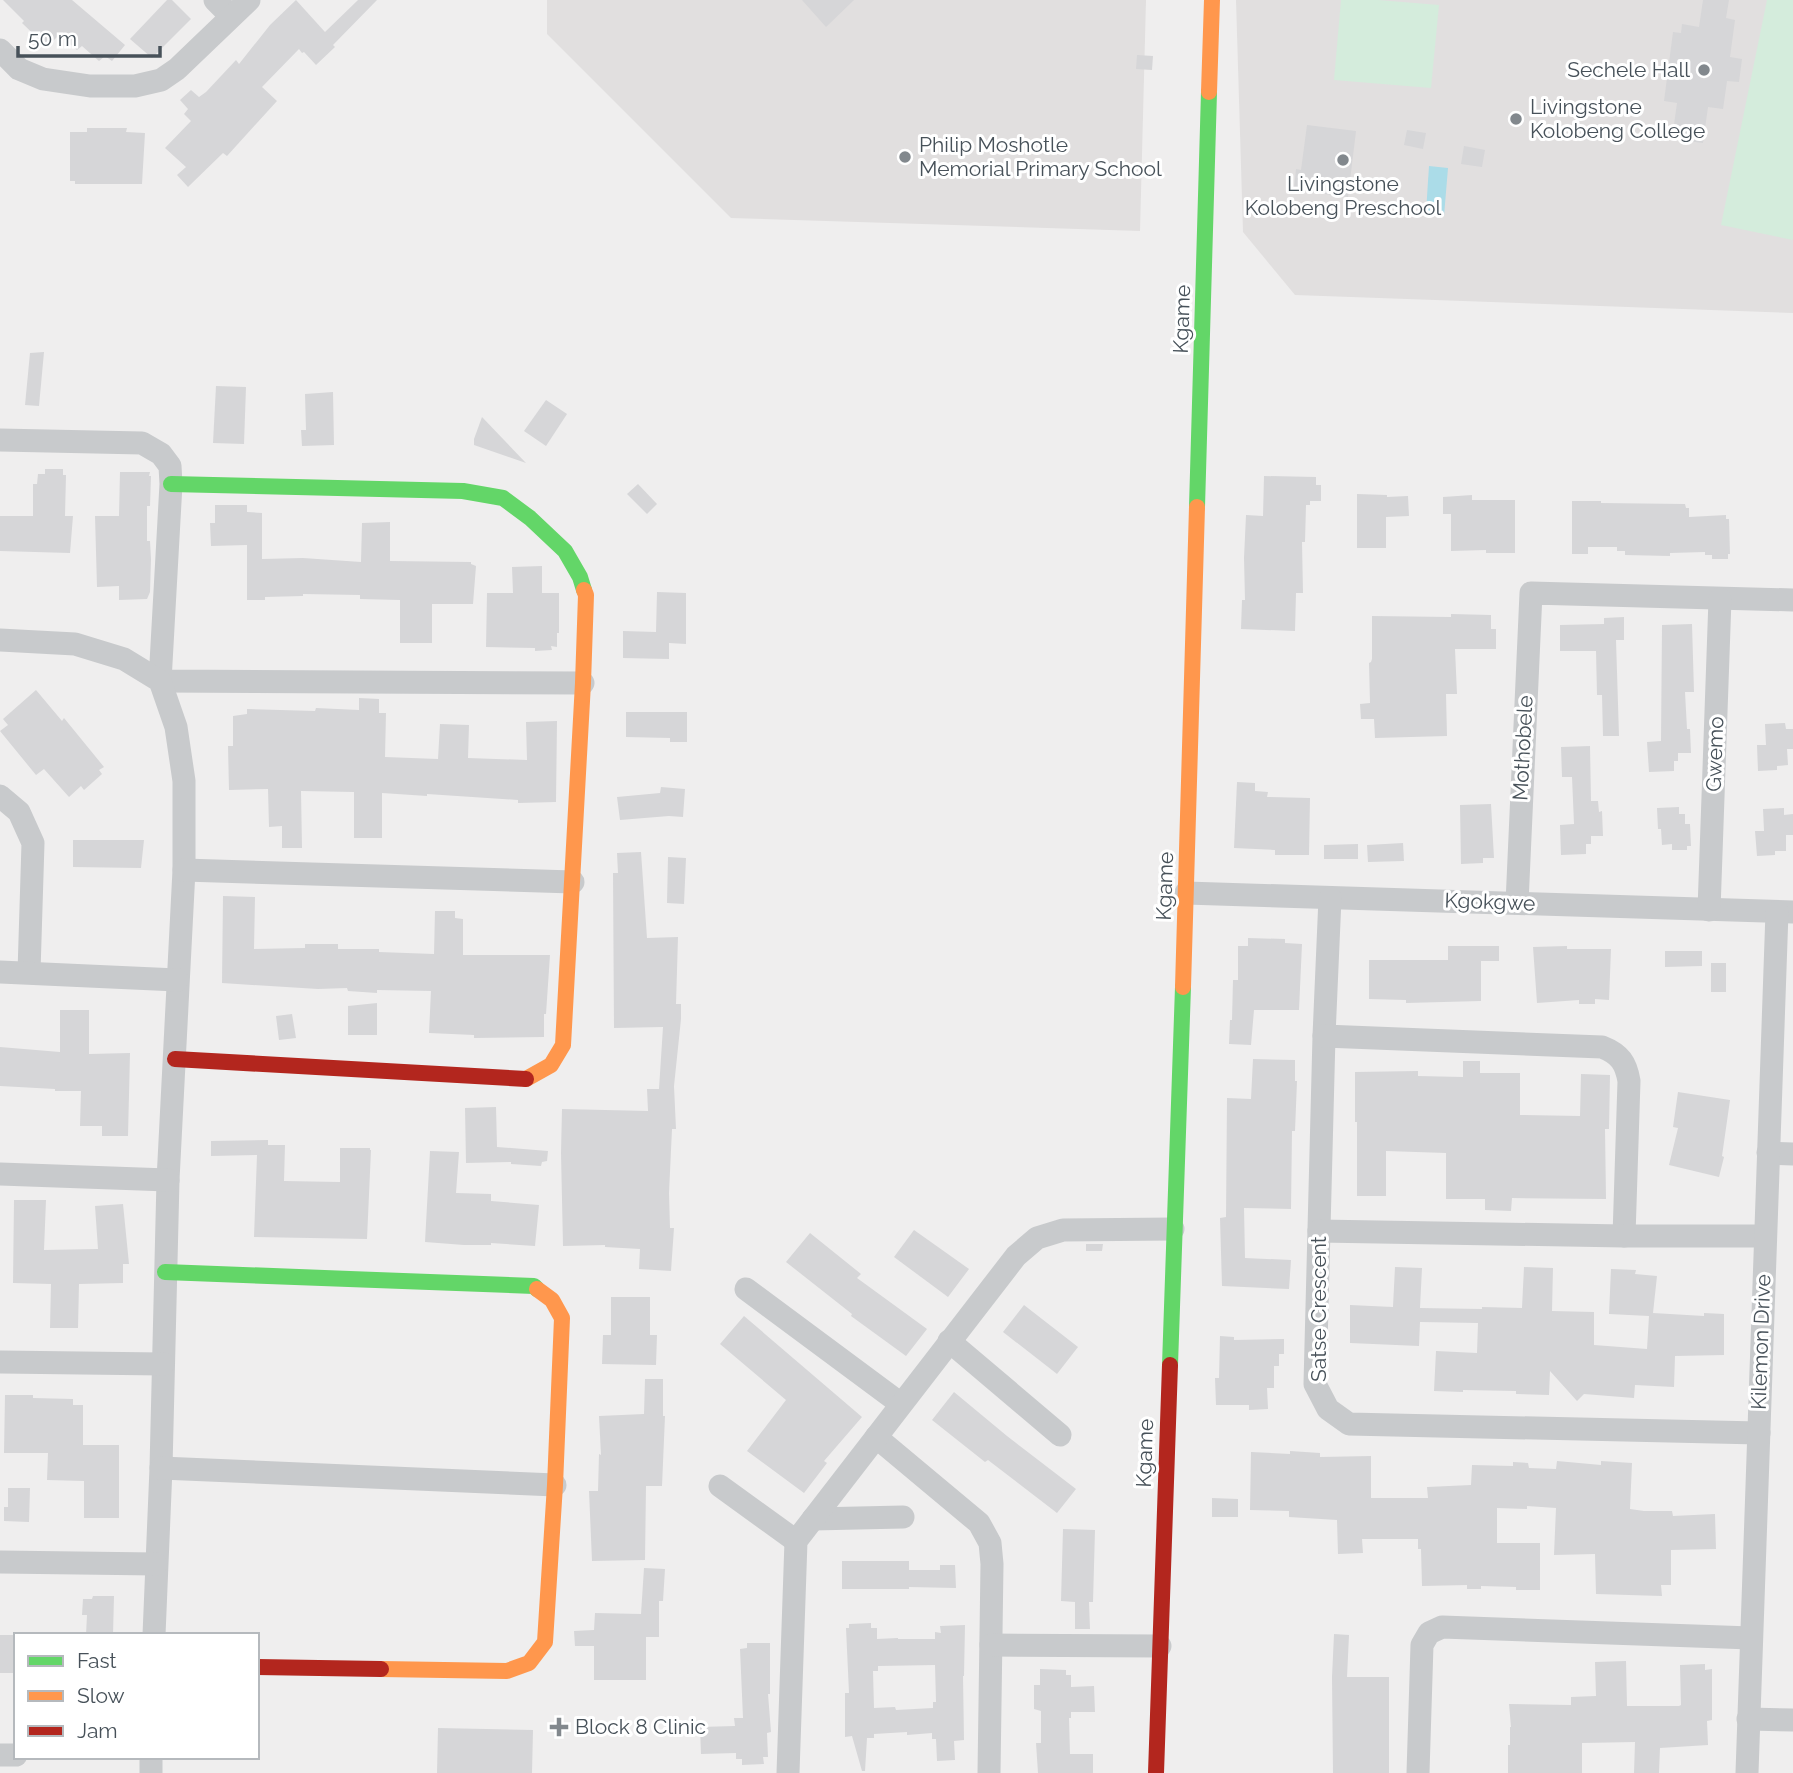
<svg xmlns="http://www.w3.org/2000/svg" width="1793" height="1773" font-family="Raleway,sans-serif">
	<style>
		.education { fill: #e1dfdf }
		.green { fill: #d4ecdc }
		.water { fill: #abdce8 }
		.building { fill: #d6d6d8; fill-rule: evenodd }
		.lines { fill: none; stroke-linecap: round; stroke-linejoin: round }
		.street { stroke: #c8cacc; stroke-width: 23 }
		.fast { stroke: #63d668; stroke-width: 16 }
		.slow { stroke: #ff974d; stroke-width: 16 }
		.jam { stroke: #b3261e; stroke-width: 16 }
		.poi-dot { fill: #82888d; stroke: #fff; stroke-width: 2.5 }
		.labels { text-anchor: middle; stroke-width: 6; stroke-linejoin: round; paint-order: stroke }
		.poi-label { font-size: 21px; fill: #475159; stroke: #fff; text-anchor: start }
		.street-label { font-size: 21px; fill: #475159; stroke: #fff }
	</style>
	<rect width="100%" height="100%" fill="#efeeee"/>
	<g class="education">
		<path d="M547 0H1146L1140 231 731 218 547 34Z"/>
		<path d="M1236 0H1793V313L1295 295 1243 232Z"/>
	</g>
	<g class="green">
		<path d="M1341 0H1378L1439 5 1431 88 1334 80Z"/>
		<path d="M1767 0H1793V240L1721 225Z"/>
	</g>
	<path class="water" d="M1429 166 1448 168 1444 216 1426 212Z"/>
	<g class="building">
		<path d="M3 0H72L125 45 112 61 105 56 99 61 82 46 77 50 59 35 47 47 22 23 24 21Z"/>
		<path d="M167 0H172L191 19 152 58 130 39Z"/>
		<path d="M296 0 325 32 358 0H377L333 45 335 47 316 65 304 52 302 53 299 49 262 87 277 101 227 156 223 153 188 187 177 175 186 167 165 148 191 121 184 114 188 109 180 100 191 90 199 97 206 92 236 60 239 64 270 25Z"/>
		<path d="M802 0H854L826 27Z"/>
		<path d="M1703 0H1729L1726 18 1735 20 1730 57 1742 59 1739 82 1727 81 1723 109 1708 107 1703 143 1672 139 1677 103 1664 101 1673 32 1681 33 1682 24 1699 27Z"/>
		<path d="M1137 55 1153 56 1152 70 1136 69Z"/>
		<path d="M1307 125 1356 131 1348 197 1294 190 1296 169 1301 170Z"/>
		<path d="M87 128H127L126 132 145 133 142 184H75V181H70V132H87Z"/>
		<path d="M1407 130 1426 133 1423 149 1404 145Z"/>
		<path d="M1464 146 1485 150 1482 167 1461 164Z"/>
		<path d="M44 352 39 406 25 405 30 353Z"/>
		<path d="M216 386 246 387 244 444 213 443Z"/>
		<path d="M333 392 334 445 302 446 301 430H306L305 394Z"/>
		<path d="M546 400 567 414 546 446 524 431Z"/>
		<path d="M482 417 526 463 474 445V439Z"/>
		<path d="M45 469H63V475H66L65 516H73L70 553 0 551V516H33V484H37L38 474H45Z"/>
		<path d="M120 472H150L149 476H151L150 506H147V541H150L151 559 150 592 147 599 119 600V586L97 587 95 516H119Z"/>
		<path d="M1264 476 1316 477V485H1321V501H1310V505H1306L1305 542H1302L1303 593H1296L1295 631 1241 629 1242 600H1245L1244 558 1246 515 1263 516Z"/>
		<path d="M638 484 657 504 647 514 627 494Z"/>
		<path d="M1357 494 1387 495V497L1408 496 1409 516 1386 517V548H1357Z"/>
		<path d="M1472 495V500H1515V553H1486V550L1451 551V514H1443V497Z"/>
		<path d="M1572 501H1601V503L1685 504 1686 508H1689V517L1726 515V519H1729L1730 554H1728V559H1712V555H1705V552L1670 553V556L1625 555V551H1617V547H1588V554H1572Z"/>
		<path d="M215 505H247V512L262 513V559L303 558 361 562 362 523 390 522V561L471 562V564L476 566 473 604H432V643H400V600L360 599V595L303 594V596L265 597V600H247V545L211 546 210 523H215Z"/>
		<path d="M542 566V593H559V633H557V647L551 646 552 650 535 651V648L486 647 487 593H513L512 567Z"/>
		<path d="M657 592 686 593V644L669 643V659L623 658V631L656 632Z"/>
		<path d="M1451 614 1491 615V629H1496V649H1455L1457 694H1446L1447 736 1375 738 1374 719H1361L1360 704 1370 703 1369 663 1371 662 1372 659V616L1451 617Z"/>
		<path d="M1624 617V640H1616L1619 736H1603L1602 695H1597L1596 651H1560V625L1604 624V618Z"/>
		<path d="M1692 624 1694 692H1685L1687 729H1690L1691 753H1678V761H1674V771L1649 772 1647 742 1661 741 1662 625Z"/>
		<path d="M36 690 62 721 64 718 104 767 99 770 102 774 84 790 81 786 69 797 44 769 36 775 0 731 8 725 3 719Z"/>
		<path d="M359 698 379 699V713H386L385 757 438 759 440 724 469 725 468 758 527 760 526 722 557 721 556 802 518 803V800L427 794V796L382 793V838H354V792L301 791 302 848H282V826L269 827 268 789 229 790 228 746H233V716L247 714V709L315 711 316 708 359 710Z"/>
		<path d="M626 712H687V742H670V738L626 737Z"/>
		<path d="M1785 723 1786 729H1793V749H1787L1788 765 1777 766V770L1758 771 1757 745H1766L1765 724Z"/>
		<path d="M1590 746 1591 801H1598L1599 812 1602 811 1603 836H1591V844H1586V854L1561 855 1560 825 1574 824 1572 777H1562L1561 747Z"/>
		<path d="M1237 782 1255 783V791L1268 792 1267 797 1310 798 1309 855H1275V850L1234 848Z"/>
		<path d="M661 787 685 789 683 817 669 816 620 820 617 797 660 793Z"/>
		<path d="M1491 804 1494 858H1483V863L1461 864 1460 805Z"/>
		<path d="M1679 807V814H1685V824H1690L1691 846H1687V850H1672V844L1662 845 1661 829H1658L1657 808Z"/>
		<path d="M1784 808V815L1793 814V835H1786V851H1775V855L1757 856 1755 831H1764L1763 809Z"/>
		<path d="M73 840H144L141 868 73 867Z"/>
		<path d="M1403 843 1404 861 1368 862 1367 845Z"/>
		<path d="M1358 844V859H1324V845Z"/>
		<path d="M641 852 647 938 678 937 676 1004H681V1019L674 1086 676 1129H672L669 1193 670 1228H674L671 1271 639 1269 640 1249 605 1247V1245L563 1246 561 1153 562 1109 648 1111 647 1089H659L663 1027 614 1028 613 873H618L617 853Z"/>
		<path d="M668 857 686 858 684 904 667 903Z"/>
		<path d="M223 896 255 897 254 949 305 948V944H338V949H379V952L434 954 435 911H455V918L463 919V955H550L546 1014H544V1037L474 1038V1035L429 1033 431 991 377 990V993L348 991 347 988 318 989 222 983Z"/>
		<path d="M1248 938 1285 939V943L1302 944 1299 1010H1254L1251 1045 1229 1044 1230 1020H1232L1233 980H1238V946H1248Z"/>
		<path d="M1448 946H1499V961H1481V1001L1406 1003V1000L1369 999V960H1448Z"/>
		<path d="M1567 946V949H1611L1609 1000 1595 999V1004H1579V1000L1537 1003 1533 947Z"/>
		<path d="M1665 951H1702V966L1665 967Z"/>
		<rect x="1711" y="963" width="15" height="29"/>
		<path d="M377 1003V1035H348V1006Z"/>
		<path d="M60 1010H89V1054L130 1053 128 1136H102V1126H80L81 1091H55V1089L0 1086V1047L60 1052Z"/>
		<path d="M292 1014 296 1038 279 1040 276 1016Z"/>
		<path d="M1253 1059 1295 1060V1081H1297L1295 1131H1292L1291 1209 1244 1208 1245 1258 1291 1260 1289 1289 1222 1286 1220 1218 1226 1217 1227 1098 1251 1099Z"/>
		<path d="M1463 1061H1480V1073H1520V1115L1580 1116 1581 1074 1610 1075 1609 1129H1605L1606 1199 1512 1198 1511 1211 1485 1210V1199H1446V1153L1386 1151V1196H1357V1122H1355V1072L1418 1071V1076L1463 1077Z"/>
		<path d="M1678 1092 1730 1100 1722 1156 1724 1157 1719 1177 1669 1165 1678 1128 1673 1127Z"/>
		<path d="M496 1107 497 1147 548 1151 547 1161 542 1162 541 1166 511 1164V1162L466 1163 465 1108Z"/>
		<path d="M268 1140V1145H285L284 1181 340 1182V1148H370V1150H371L367 1239 254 1237 257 1155 211 1156V1141Z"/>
		<path d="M430 1151 459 1152 456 1193 491 1194V1201L539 1205 535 1246 491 1243V1245H464L425 1242Z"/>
		<path d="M14 1200H46L44 1250 98 1249 95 1206 123 1204 129 1264H123V1283L79 1284 78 1328H50L51 1284 13 1283Z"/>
		<path d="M914 1230 969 1269 948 1297 894 1257Z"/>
		<path d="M810 1233 861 1274 857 1278 927 1329 906 1356 851 1316 852 1314 786 1262Z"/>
		<path d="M1086 1244H1103L1102 1251H1086Z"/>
		<path d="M1395 1267 1422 1268 1420 1308 1482 1309V1307L1522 1308 1524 1267 1553 1268 1552 1311 1594 1312V1345L1647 1349 1649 1316 1609 1314 1611 1269 1636 1270 1635 1274 1657 1276 1653 1313 1704 1316V1313L1724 1314V1355L1675 1356 1674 1387 1635 1385 1634 1398 1584 1394 1577 1401 1550 1371 1549 1395 1516 1394V1391L1463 1390V1392L1434 1391 1436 1351 1477 1353 1478 1323 1420 1322 1419 1346 1350 1343V1305L1393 1307Z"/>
		<path d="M611 1297H650V1335H657L656 1365 602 1364 603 1335H611Z"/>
		<path d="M1024 1305 1078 1347 1057 1374 1003 1332Z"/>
		<path d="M744 1316 862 1417 824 1461 827 1463 804 1493 747 1451 786 1400 720 1344Z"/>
		<path d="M1220 1336 1234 1337V1340L1284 1339V1354H1279V1366H1274V1388H1267L1268 1409 1249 1410V1405H1216L1215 1378H1219Z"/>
		<path d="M645 1379H663V1416H665L662 1486H646L645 1560 592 1561 589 1491H598L599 1454 601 1455 599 1416 644 1414Z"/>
		<path d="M954 1392 1007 1436 1076 1489 1057 1513 988 1460 985 1462 932 1420Z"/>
		<path d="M5 1395H33V1398L73 1399V1405H83V1445H119V1518H84V1481L47 1480 48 1453H4Z"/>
		<path d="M1290 1451 1320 1453V1457L1371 1456V1498H1428L1427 1487 1471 1485 1472 1465 1513 1466V1462L1528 1463 1529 1468 1556 1469 1557 1461 1601 1465V1461L1632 1463 1630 1509 1644 1511H1672L1673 1516 1715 1514 1716 1549 1671 1550V1585H1661L1662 1596 1596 1594 1595 1554 1554 1555 1556 1508 1527 1506V1509L1497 1508V1543H1540V1590H1516V1587L1481 1586V1589H1467V1585L1422 1586 1421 1549H1418V1539H1362L1363 1553 1338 1554 1337 1520 1289 1517V1511L1250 1510 1251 1452 1290 1454Z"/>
		<path d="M8 1488H30L29 1522 4 1521V1507H8Z"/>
		<path d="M1212 1498 1238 1499V1517H1212Z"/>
		<path d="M1063 1529 1095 1530 1093 1602H1089L1090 1629H1075V1602L1061 1601Z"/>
		<path d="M842 1561H909V1570H940V1565H955L956 1588 909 1587V1589H842Z"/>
		<path d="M644 1568 665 1569 663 1601H659V1637H646V1680H594V1646H575L574 1631 594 1630 595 1613 641 1614Z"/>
		<path d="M93 1596H114L113 1635H86L87 1615H82L83 1599H92Z"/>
		<path d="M871 1623V1628H877V1639L898 1638V1639H935V1632L941 1633 940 1626 965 1625 964 1676H963L964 1740 954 1741 955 1760 937 1761 936 1739H932V1733L907 1735V1732L874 1734V1738H867L865 1771H862L852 1736 845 1737V1693H849L846 1628H849V1624ZM935 1665 936 1702H933V1708L896 1710 895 1707 874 1708 873 1671H878V1666Z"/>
		<path d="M1334 1634 1349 1635 1347 1677H1389V1773H1333L1332 1677Z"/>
		<rect x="0" y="1635" width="16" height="38"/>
		<path d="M747 1643H770V1694H768L771 1732 767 1733 768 1757H763L764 1764 742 1765V1759H736V1753L701 1754 700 1727 735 1726 734 1718H743L740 1649 747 1648Z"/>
		<path d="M1626 1661 1627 1706H1679L1681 1705 1680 1665 1705 1664V1670L1712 1669V1720L1707 1721 1708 1745 1660 1748 1659 1773H1634L1635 1742 1582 1743V1773H1508V1745H1510V1727H1511L1509 1704 1571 1705V1697L1596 1696 1595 1662Z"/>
		<path d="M1040 1669 1066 1670V1675H1071V1687L1094 1686 1095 1712H1071V1718H1069L1070 1754H1093V1773H1038L1036 1743H1041V1711L1034 1709V1685H1040Z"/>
		<path d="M438 1728 533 1730 532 1773H437Z"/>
	</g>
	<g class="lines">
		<g class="street">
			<path d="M215 0 231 16"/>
			<path d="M0 50 19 69 43 79 90 86H135L161 80 177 69 249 0"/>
			<path d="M0 440 142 443 161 454 170 466 171 484 160 681 583 683"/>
			<path d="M0 640 75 644 124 659 160 681 176 727 184 781V870L168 1180 161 1468 154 1635"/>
			<path d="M0 796 19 812 33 843 29 972"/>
			<path d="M184 870 573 882"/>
			<path d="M1186 893 1793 912"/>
			<path d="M1330 898 1324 1036 1315 1384 1328 1409 1349 1424 1759 1433"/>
			<path d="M1517 903 1531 593 1793 600"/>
			<path d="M1709 910 1720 599"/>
			<path d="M0 972 177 980"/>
			<path d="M1324 1036 1602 1047C1620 1054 1626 1063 1629 1081L1624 1236"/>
			<path d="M1768 1153 1793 1154"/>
			<path d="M0 1174 168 1180"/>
			<path d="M1319 1231 1624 1236H1764"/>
			<path d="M746 1289 901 1404"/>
			<path d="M949 1341 1060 1435"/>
			<path d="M0 1362 163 1364"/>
			<path d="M876 1437 979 1523 990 1543 992 1564 989 1773"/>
			<path d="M161 1468 555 1485"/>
			<path d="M720 1486 796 1541"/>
			<path d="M813 1519 903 1517"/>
			<path d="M0 1562 156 1564"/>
			<path d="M991 1645 1160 1646"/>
			<path d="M1748 1719 1793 1720"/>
			<path d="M0 1755H16"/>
			<path d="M151 1773V1757"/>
			<path d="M788 1773 796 1541 1016 1256 1037 1238 1063 1230 1173 1229"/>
			<path d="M1418 1773 1422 1645 1429 1633 1442 1627 1751 1638"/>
			<path d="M1747 1773 1777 912"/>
		</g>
		<g class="fast">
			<path d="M171 484 463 491 503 498 530 518 565 551 580 577 584 590"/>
			<path d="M1197 507 1209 92"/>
			<path d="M165 1272 534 1286 537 1289"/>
			<path d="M1170 1365 1183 987"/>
		</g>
		<g class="slow">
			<path d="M1209 92 1212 0"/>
			<path d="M1183 987 1197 507"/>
			<path d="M526 1079 551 1065 563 1045 583 683 586 595 584 590"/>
			<path d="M381 1669 507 1671 529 1663 545 1642 555 1485 562 1318 552 1300 537 1289"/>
		</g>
		<g class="jam">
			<path d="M175 1059 526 1079"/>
			<path d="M257 1667 381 1669"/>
			<path d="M1156 1773 1170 1365"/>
		</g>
	</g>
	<g class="poi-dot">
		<circle cx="1704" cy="70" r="7"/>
		<circle cx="1516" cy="119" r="7"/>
		<circle cx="905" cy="157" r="7"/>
		<circle cx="1343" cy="160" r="7"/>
		<path d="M555.5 1716.5h7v7h7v7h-7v7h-7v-7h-7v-7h7z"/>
	</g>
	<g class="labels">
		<g class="poi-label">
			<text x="1690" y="77" text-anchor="end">Sechele Hall</text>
			<text x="1530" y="114">Livingstone<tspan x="1530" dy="24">Kolobeng College</tspan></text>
			<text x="919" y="152">Philip Moshotle<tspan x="919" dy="24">Memorial Primary School</tspan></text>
			<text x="1343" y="191" text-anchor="middle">Livingstone<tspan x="1343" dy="24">Kolobeng Preschool</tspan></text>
			<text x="575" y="1734">Block 8 Clinic</text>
		</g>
		<g class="street-label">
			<text transform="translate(1182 319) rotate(-88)" y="7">Kgame</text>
			<text transform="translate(1523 748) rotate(-87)" y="7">Mothobele</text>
			<text transform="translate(1715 754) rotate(-88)" y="7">Gwemo</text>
			<text transform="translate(1165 886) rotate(-88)" y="7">Kgame</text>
			<text transform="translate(1490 902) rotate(2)" y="7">Kgokgwe</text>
			<text transform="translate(1319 1309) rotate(-90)" y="7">Satse Crescent</text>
			<text transform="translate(1761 1342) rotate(-88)" y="7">Kilemon Drive</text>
			<text transform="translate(1145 1453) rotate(-88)" y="7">Kgame</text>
		</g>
	</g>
	<rect x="14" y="1633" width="245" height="126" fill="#ffffff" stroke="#b5b9bd" stroke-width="2"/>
	<rect x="28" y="1656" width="35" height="10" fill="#63d668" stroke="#b5b9bd" stroke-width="2"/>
	<text x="77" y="1668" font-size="21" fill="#475159">Fast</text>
	<rect x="28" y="1691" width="35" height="10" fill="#ff974d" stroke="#b5b9bd" stroke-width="2"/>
	<text x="77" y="1703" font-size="21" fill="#475159">Slow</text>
	<rect x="28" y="1726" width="35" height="10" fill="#b3261e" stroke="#b5b9bd" stroke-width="2"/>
	<text x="77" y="1738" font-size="21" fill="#475159">Jam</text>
	<path d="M18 46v10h142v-10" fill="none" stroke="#475159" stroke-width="3.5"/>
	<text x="28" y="46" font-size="21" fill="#475159" stroke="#ffffff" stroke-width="5" paint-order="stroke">50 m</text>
</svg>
